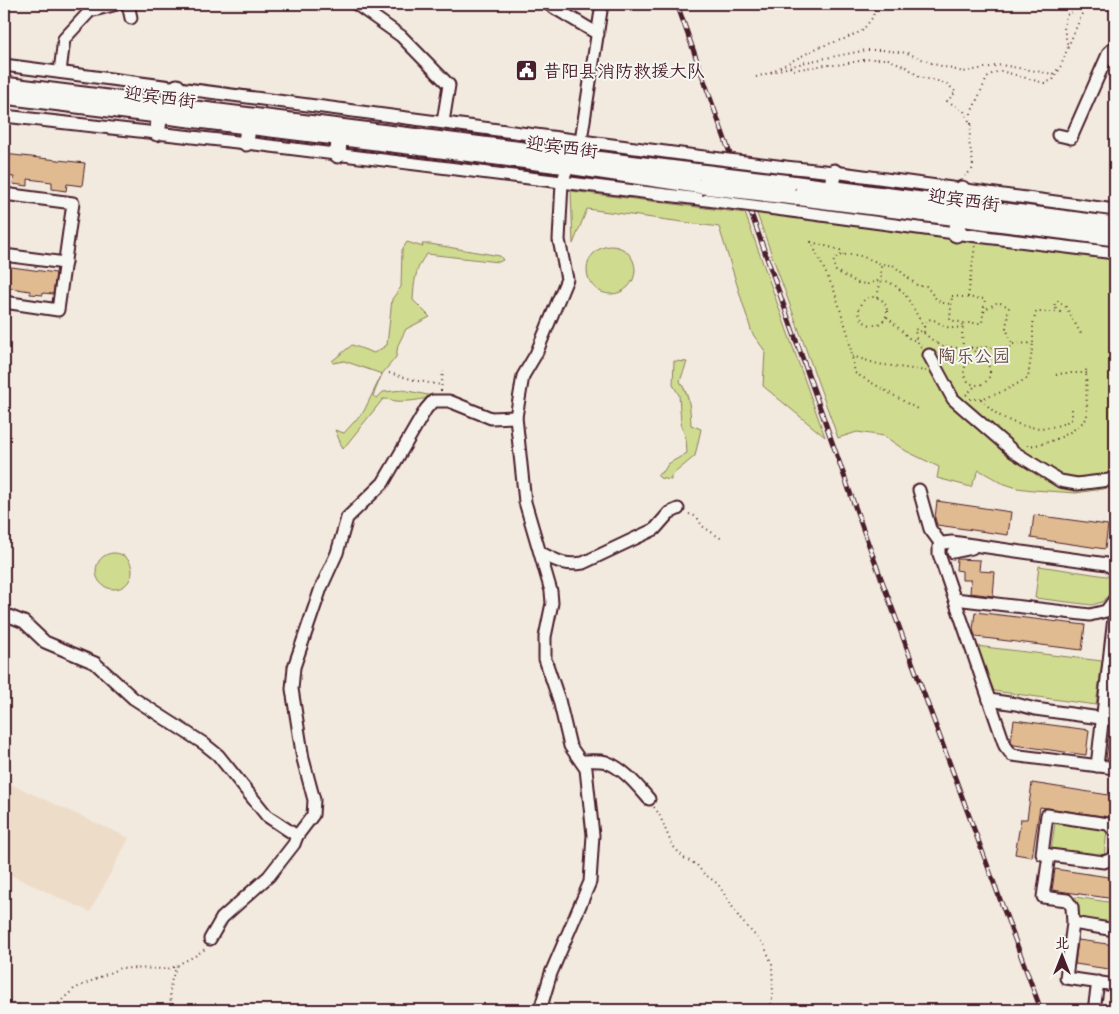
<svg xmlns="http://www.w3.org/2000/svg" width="1119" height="1014" font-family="Pangolin,'LXGW WenKai TC',sans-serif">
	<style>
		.built { fill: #eddcc8 }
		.green { fill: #cfdb8f; stroke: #8c7d5d }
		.building { fill: #e0ba91; stroke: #4a1f2b }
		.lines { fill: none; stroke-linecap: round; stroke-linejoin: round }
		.minor-casing { stroke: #4a1f2b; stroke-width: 15 }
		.major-casing { stroke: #4a1f2b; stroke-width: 19 }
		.path { stroke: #4a1f2b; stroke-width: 2; stroke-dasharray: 1 4; stroke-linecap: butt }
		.minor { stroke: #f6f6f2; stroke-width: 11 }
		.major { stroke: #f6f6f2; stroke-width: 15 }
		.rail-casing { stroke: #4a1f2b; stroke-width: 5 }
		.rail { stroke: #f6f6f2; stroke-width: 3; stroke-dasharray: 9; stroke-linecap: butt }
		.minor-bridge-casing { stroke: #4a1f2b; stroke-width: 15; stroke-linecap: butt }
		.major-bridge-casing { stroke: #4a1f2b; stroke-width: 19; stroke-linecap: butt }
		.minor-bridge { stroke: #f6f6f2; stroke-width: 11 }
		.major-bridge { stroke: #f6f6f2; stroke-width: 15 }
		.labels { text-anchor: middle; stroke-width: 4; stroke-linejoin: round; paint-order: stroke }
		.poi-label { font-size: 18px; fill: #4a1f2b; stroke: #f6f6f2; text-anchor: start }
		.street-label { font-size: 18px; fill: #4a1f2b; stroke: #f6f6f2 }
		.park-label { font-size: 18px; fill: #6b4e44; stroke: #f6f6f2 }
	</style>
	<rect width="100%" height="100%" fill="#f2eadf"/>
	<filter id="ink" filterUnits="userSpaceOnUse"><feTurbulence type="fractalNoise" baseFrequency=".02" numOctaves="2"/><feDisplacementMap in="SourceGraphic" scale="10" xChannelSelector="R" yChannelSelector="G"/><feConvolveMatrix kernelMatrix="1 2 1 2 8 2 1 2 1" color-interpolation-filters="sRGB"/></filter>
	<g filter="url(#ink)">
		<path class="built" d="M4 781 129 838 90 912 4 872Z"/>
		<g class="green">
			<path d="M571 191 745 213 825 437 763 386 765 351 752 333 719 227 587 209 573 244Z"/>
			<path d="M756 211 846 225 1115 259V487L1076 493 1033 490 1017 488 1002 483 979 470 971 487 937 478 939 467 906 451 884 436 857 432 838 438Z"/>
			<path d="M407 242 423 247 422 244H430L500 256 503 260 499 262 427 254C415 266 414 284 413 300L430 317 406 329 398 345 396 357 382 374 373 396 377 398 383 392 403 390 433 396C422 400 408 402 396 401 391 400 388 399 383 399L343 449 335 430 344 433 364 411 382 374 344 361 333 363 332 361 352 345 374 353 387 345 392 299 401 287 402 250Z"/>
			<circle cx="611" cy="270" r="24"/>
			<path d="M674 361 687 362 680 381C690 397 690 407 691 425L701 429 695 456 671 476V480L660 478 657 475 664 471 668 464 687 453 686 439 681 423 679 395 673 385Z"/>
			<circle cx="114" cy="571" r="18"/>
			<path d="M1039 566 1113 577 1115 579V588L1102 602 1092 605 1035 598Z"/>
			<path d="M976 646 1102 661 1096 705 994 691Z"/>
			<path d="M1055 823 1107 830 1104 858 1051 851Z"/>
			<path d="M1075 897 1115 903V923L1072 918Z"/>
		</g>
		<g class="building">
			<path d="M4 154 85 163 82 186 67 184 66 191 52 189V182L28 179V186L13 184 14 177 4 176Z"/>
			<path d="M4 266 56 273 53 294 43 293V295L30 294V291L4 287Z"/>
			<path d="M937 501 1011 512 1008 535 937 525 935 518Z"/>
			<path d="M1034 515 1108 525 1105 549 1031 538Z"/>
			<path d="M957 559 980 560 979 571 995 572 993 596 970 593 971 580H962V571L956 570Z"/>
			<path d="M975 612 1085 625 1082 650 976 637 973 630Z"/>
			<path d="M1014 720 1089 730 1086 755 1014 745 1011 741Z"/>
			<path d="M1110 731H1115V759L1106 758Z"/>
			<path d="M1032 783 1115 796V818L1040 807 1032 857 1015 854 1021 819H1027Z"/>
			<path d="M1055 869 1115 878V899L1052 890Z"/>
			<path d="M1078 940 1115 945V970L1075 964Z"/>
		</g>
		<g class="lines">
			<defs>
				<g id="minor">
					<path d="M128 4 131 18"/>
					<path d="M356 4 401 36 449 85 443 122"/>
					<path d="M548 4 598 34"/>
					<path d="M4 65 696 156"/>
					<path d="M60 72 64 39 90 11 117 4"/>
					<path d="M4 116 246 143 707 200"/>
					<path d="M1058 135 1071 138 1109 52 1115 47"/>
					<path d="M577 156 581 140 602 4"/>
					<path d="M785 167 834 172 1115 210"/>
					<path d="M4 194 73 203 58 310 4 302"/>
					<path d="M799 212 977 236 1115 253"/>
					<path d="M4 255 65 263"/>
					<path d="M929 355 953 399 1014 452 1060 481 1077 484 1109 480 1115 477"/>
					<path d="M919 490 930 529 941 544"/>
					<path d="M953 552 972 548"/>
					<path d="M541 553C557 561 565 566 583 563L655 529 669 513 678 509"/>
					<path d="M1115 570 1107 564 952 542 943 543 939 546V554L1005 746 1012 755 1115 768"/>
					<path d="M955 599 1090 615 1106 611 1115 599"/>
					<path d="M4 614 24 622 45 642 95 663 133 698 203 743 218 755 267 816 297 836"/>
					<path d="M989 700 1016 704 1035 709 1115 720"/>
					<path d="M581 761C589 761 599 760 606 762 624 769 636 784 649 799"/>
					<path d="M1097 766 1115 609"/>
					<path d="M1115 831 1108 824 1047 815 1042 854 1104 862 1114 858 1115 855"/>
					<path d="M1049 855 1043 897 1067 900 1072 907 1073 923 1066 978 1115 985"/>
					<path d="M1073 923 1115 930"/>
					<path d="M210 939 222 918 269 876 294 844 297 836 313 815 314 800 303 759 292 689 294 667 321 588 337 553 347 518 383 483 426 409 433 401H449L491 418 516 417"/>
					<path d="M540 1010 551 973 590 882 593 835 586 769 570 746 559 700 545 659V637L552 603 551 591 525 502 516 417 523 376 536 354 567 279 559 240 562 183 568 166"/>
					<path d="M1094 1010 1098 982"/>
				</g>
				<g id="major">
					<path d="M4 85 700 172"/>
					<path d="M4 96 568 166 703 186"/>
					<path d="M175 106 177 87"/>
					<path d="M157 133 160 115"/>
					<path d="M246 143 248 127"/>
					<path d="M338 155 339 138"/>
					<path d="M790 183 1115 225"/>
					<path d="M832 189 834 172"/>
					<path d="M795 197 1115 238"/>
					<path d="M959 206 962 189"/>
					<path d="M956 234 959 218"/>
				</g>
			</defs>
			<use href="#minor" class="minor-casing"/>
			<use href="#major" class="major-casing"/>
			<g class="path">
				<path d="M875 4 873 17 862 31 844 39 819 47 769 73 806 62 867 50H882L907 53 934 64 963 72 1001 65 1053 74 1061 66 1068 47 1064 29 1066 15 1072 13"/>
				<path d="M1068 47 1082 14 1085 11"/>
				<path d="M790 67 793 70 825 65H837L870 59H888L908 68 919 77 946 83 956 92 947 101 964 111 971 125 969 142 973 163 972 170 965 176"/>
				<path d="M756 77 769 73"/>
				<path d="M971 124V113L987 78 993 73 1001 71 1044 83 1053 80 1059 70"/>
				<path d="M843 255 840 250 811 242 834 290 848 334 855 373 919 410"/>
				<path d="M952 296 985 299 982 323H964L950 320Z"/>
				<circle cx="873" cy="311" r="14"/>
				<path d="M877 297 881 280V265"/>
				<path d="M968 297 975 246"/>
				<path d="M984 312 986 309 998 302 1009 307 1006 328 1012 344"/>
				<path d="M887 317 910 339 917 341"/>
				<path d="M924 327 927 320 932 319C945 326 951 332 964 325V323"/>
				<path d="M924 333 937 344"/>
				<path d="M938 344 949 349 940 352"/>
				<path d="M946 346 963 349 987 347 1010 348 1012 344 1033 343V324L1036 312H1060L1054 307 1055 303 1058 301 1066 307 1081 334"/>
				<path d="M921 347 916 339 915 329 924 333V327L905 294 897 287 889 282 881 280 868 284 858 283 836 271 833 263 837 256C847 254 857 254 866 258 879 262 878 265 893 265L918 286H926C936 297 934 303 952 304"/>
				<path d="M971 347 981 359"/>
				<path d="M963 349 962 330 964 325"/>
				<path d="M852 356 878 364 926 371"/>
				<circle cx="977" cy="372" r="13"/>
				<path d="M389 373 418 381 441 385"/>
				<path d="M1056 375 1064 373H1087"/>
				<path d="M441 391 443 371"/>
				<path d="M966 395 975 386"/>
				<path d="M970 399C991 400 1011 387 1028 378L1033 343"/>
				<path d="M981 399C987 405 994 413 1002 417 1024 429 1050 433 1072 419V409"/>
				<path d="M1027 446C1050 444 1071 435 1087 418L1086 367"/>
				<path d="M689 514 697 517 702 526 722 539"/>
				<path d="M654 807 659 814 672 845 684 858 697 865 703 873 718 884 740 919 764 945 772 964 773 994 770 1010"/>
				<path d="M4 1001 23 1006 33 1010"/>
				<path d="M51 1010 74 989 120 968 167 969 177 966 181 963 195 956 205 949"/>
				<path d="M174 1010C167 995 170 981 177 966"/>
			</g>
			<use href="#minor" class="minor"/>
			<use href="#major" class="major"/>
			<defs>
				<path id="rail" d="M677 4 864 532 1041 1010"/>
			</defs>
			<use href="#rail" class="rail-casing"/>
			<use href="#rail" class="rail"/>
			<defs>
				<g id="minor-bridge">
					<path d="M696 156 785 167"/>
					<path d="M707 200 799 212"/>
				</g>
				<g id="major-bridge">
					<path d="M700 172 790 183"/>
					<path d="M703 186 795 197"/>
				</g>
			</defs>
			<use href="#minor-bridge" class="minor-bridge-casing"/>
			<use href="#major-bridge" class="major-bridge-casing"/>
			<use href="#minor-bridge" class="minor-bridge"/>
			<use href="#major-bridge" class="major-bridge"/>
		</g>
	</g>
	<defs>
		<symbol id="civic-square" viewBox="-11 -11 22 22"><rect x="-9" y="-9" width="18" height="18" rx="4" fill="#4a1f2b" stroke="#f6f6f2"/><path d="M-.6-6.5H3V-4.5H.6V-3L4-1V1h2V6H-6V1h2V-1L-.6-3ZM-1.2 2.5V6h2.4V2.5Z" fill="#fff"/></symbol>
	</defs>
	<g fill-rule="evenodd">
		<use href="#civic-square" x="514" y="58" width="25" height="25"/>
	</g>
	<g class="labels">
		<g class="poi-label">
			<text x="543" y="77">昔阳县消防救援大队</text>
		</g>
		<g class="street-label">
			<text transform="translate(160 97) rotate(7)" y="6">迎宾西街</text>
			<text transform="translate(562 147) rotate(7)" y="6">迎宾西街</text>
			<text transform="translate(964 200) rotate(8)" y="6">迎宾西街</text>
		</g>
		<g class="park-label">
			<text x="974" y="362">陶乐公园</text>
		</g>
	</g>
	<rect width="1119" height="1014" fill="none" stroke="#f6f6f2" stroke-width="20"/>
	<rect x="10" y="10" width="1099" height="994" fill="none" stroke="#4a1f2b" stroke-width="2" filter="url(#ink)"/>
	<g transform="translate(1062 956)" stroke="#f6f6f2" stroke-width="4" paint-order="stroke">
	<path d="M0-4L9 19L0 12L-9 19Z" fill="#4a1f2b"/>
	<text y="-8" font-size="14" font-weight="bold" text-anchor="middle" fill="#4a1f2b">北</text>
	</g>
</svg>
